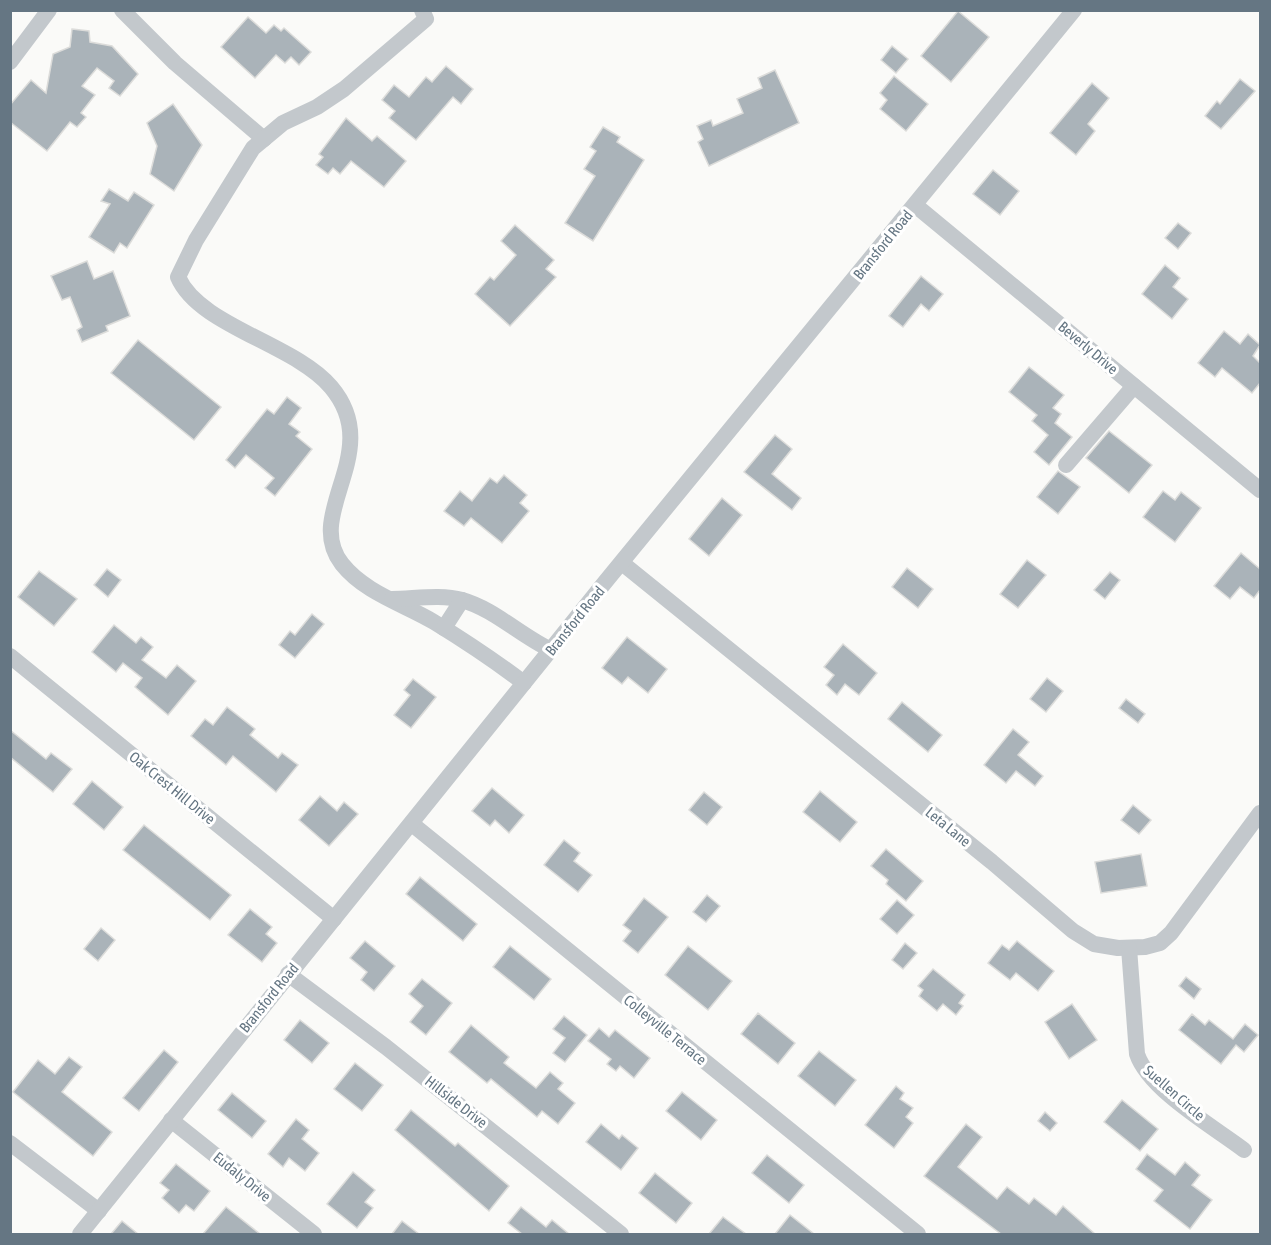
<svg xmlns="http://www.w3.org/2000/svg" width="1271" height="1245" font-family="'Asap Condensed',sans-serif">
	<style>
		.building { fill: #aab3b9; stroke: #dcdcda; stroke-width: 1.5 }
		.lines { fill: none; stroke-linecap: round; stroke-linejoin: round }
		.minor { stroke: #c3c8cc; stroke-width: 16 }
		.labels { text-anchor: middle; stroke-width: 6; stroke-linejoin: round; paint-order: stroke }
		.street-label { font-size: 15px; fill: #657683; stroke: #fff }
	</style>
	<rect width="100%" height="100%" fill="#fafaf8"/>
	<g class="building">
		<path d="M958 11 989 37 951 82 921 56Z"/>
		<path d="M248 17 266 33 274 25 281 31 284 28 311 52 299 65 291 57 285 63 276 55 255 78 221 47Z"/>
		<path d="M72 29 89 31 90 42 112 46 138 74 120 96 109 88 114 81 97 68 82 86 95 95 81 113 86 117 77 127 70 122 47 151 10 122V105L31 80 46 93 53 54 70 47Z"/>
		<path d="M892 46 908 59 896 73 881 60Z"/>
		<path d="M446 66 473 89 461 104 453 97 416 140 389 118 395 111 382 100 394 85 409 97 426 77 432 82Z"/>
		<path d="M775 70 799 123 709 166 698 142 703 139 697 126 711 120 713 126 743 113 737 99 762 88 758 78Z"/>
		<path d="M894 76 928 104 906 131 880 109 887 100 880 93Z"/>
		<path d="M1240 79 1255 91 1221 129 1205 116 1217 101 1220 104Z"/>
		<path d="M1092 83 1109 98 1088 124 1095 131 1076 155 1050 133Z"/>
		<path d="M173 104 202 145 174 191 150 174 157 146 147 123Z"/>
		<path d="M346 118 372 141 377 136 406 161 384 187 351 161 340 174 333 168 328 174 316 165 323 157 319 154Z"/>
		<path d="M603 127 620 137 617 142 644 160 593 241 565 223 595 176 584 169 596 151 590 147Z"/>
		<path d="M993 170 1019 191 1000 215 973 194Z"/>
		<path d="M109 189 128 201 134 192 154 205 127 248 120 243 114 253 89 237 110 204 101 201Z"/>
		<path d="M1178 223 1191 233 1178 249 1165 238Z"/>
		<path d="M515 225 554 260 546 269 556 277 510 326 475 294 490 277 494 280 516 255 501 241Z"/>
		<path d="M87 261 94 279 113 271 130 316 106 326 108 331 82 342 77 330 82 327 70 297 62 300 51 276Z"/>
		<path d="M1165 265 1180 278 1173 287 1188 299 1172 319 1142 294Z"/>
		<path d="M921 276 943 294 929 311 921 304 903 327 889 316Z"/>
		<path d="M1224 331 1240 344 1248 334 1260 345 1253 356 1260 363V383L1252 393 1222 368 1215 377 1198 363Z"/>
		<path d="M138 340 221 407 194 440 111 373Z"/>
		<path d="M1029 367 1064 395 1053 408 1061 414 1055 423 1072 437 1049 465 1034 452 1048 435 1032 421 1037 415 1009 392Z"/>
		<path d="M287 397 301 408 289 424 300 432 296 436 312 449 275 496 265 488 274 478 246 455 235 468 226 460 267 409 274 414Z"/>
		<path d="M1109 431 1152 465 1129 493 1086 458Z"/>
		<path d="M775 435 792 449 772 474 801 498 792 510 744 472Z"/>
		<path d="M1058 471 1080 487 1058 514 1037 497Z"/>
		<path d="M504 475 527 495 520 503 529 511 502 543 471 518 464 526 444 511 460 491 472 501 490 478 497 483Z"/>
		<path d="M1163 491 1175 500 1181 492 1201 508 1175 542 1143 517Z"/>
		<path d="M722 498 742 515 709 556 689 539Z"/>
		<path d="M1241 553 1260 569V590L1254 598 1240 587 1230 599 1214 586Z"/>
		<path d="M1027 560 1046 575 1018 608 1000 594Z"/>
		<path d="M907 568 933 589 918 608 892 587Z"/>
		<path d="M107 569 121 580 108 597 94 585Z"/>
		<path d="M39 571 77 599 54 626 18 597Z"/>
		<path d="M1110 572 1120 580 1105 599 1094 590Z"/>
		<path d="M312 614 324 624 295 658 279 645 290 631 295 635Z"/>
		<path d="M114 625 136 643 141 637 153 647 142 660 166 678 177 665 196 681 168 715 135 687 142 678 123 663 116 672 92 652Z"/>
		<path d="M627 637 667 669 648 693 628 677 622 684 602 668Z"/>
		<path d="M843 644 877 673 859 695 845 684 837 695 826 685 834 675 824 667Z"/>
		<path d="M1047 678 1063 691 1046 712 1030 699Z"/>
		<path d="M413 679 436 697 411 728 394 715 410 695 404 690Z"/>
		<path d="M1126 699 1145 714 1138 723 1119 708Z"/>
		<path d="M902 702 942 735 928 752 888 719Z"/>
		<path d="M227 707 255 729 250 735 278 758 282 753 298 765 276 792 233 756 226 765 191 736 205 719 213 725Z"/>
		<path d="M1013 729 1029 742 1018 755 1043 776 1035 786 1016 771 1006 783 984 765Z"/>
		<path d="M10 730 46 759 51 753 72 769 53 792 10 757Z"/>
		<path d="M92 781 123 807 104 830 73 804Z"/>
		<path d="M492 788 524 815 509 833 495 820 490 826 472 811Z"/>
		<path d="M820 791 857 822 840 842 803 812Z"/>
		<path d="M704 792 722 807 707 825 689 810Z"/>
		<path d="M320 796 337 811 344 802 358 814 329 846 299 820Z"/>
		<path d="M1133 805 1151 820 1139 834 1121 820Z"/>
		<path d="M144 825 231 895 210 920 123 850Z"/>
		<path d="M564 840 580 853 574 861 592 875 578 892 544 865Z"/>
		<path d="M886 849 923 881 906 901 886 884 888 880 871 866Z"/>
		<path d="M1141 854 1147 886 1101 893 1095 862Z"/>
		<path d="M420 877 477 924 463 941 406 894Z"/>
		<path d="M707 895 720 906 706 922 693 912Z"/>
		<path d="M644 898 668 917 638 953 623 941 631 931 623 925Z"/>
		<path d="M897 900 914 915 897 934 880 919Z"/>
		<path d="M250 909 272 927 266 934 277 943 262 962 228 935Z"/>
		<path d="M101 928 115 940 98 961 84 949Z"/>
		<path d="M365 941 395 966 374 991 361 980 367 972 350 958Z"/>
		<path d="M1017 941 1054 971 1038 991 1016 973 1010 980 988 963 1002 945 1009 950Z"/>
		<path d="M905 943 917 953 903 969 892 960Z"/>
		<path d="M510 946 551 979 534 1000 493 967Z"/>
		<path d="M688 946 732 981 708 1010 665 975Z"/>
		<path d="M933 969 965 995 959 1003 963 1006 956 1015 943 1004 937 1011 919 996 923 990 918 986Z"/>
		<path d="M1186 977 1201 989 1194 999 1179 986Z"/>
		<path d="M422 979 452 1003 426 1035 410 1022 423 1006 409 994Z"/>
		<path d="M1072 1004 1097 1040 1069 1059 1045 1022Z"/>
		<path d="M758 1013 795 1043 778 1064 741 1034Z"/>
		<path d="M1192 1014 1205 1025 1209 1020 1233 1039 1245 1024 1258 1035 1244 1052 1236 1045 1221 1064 1179 1030Z"/>
		<path d="M564 1016 587 1035 565 1062 553 1053 565 1038 553 1029Z"/>
		<path d="M300 1020 329 1043 312 1063 284 1040Z"/>
		<path d="M471 1025 509 1057 504 1063 536 1088 550 1072 563 1083 558 1089 575 1103 558 1124 542 1111 537 1117 491 1079 487 1083 449 1052Z"/>
		<path d="M599 1028 609 1037 615 1030 650 1058 634 1078 620 1066 616 1071 607 1064 611 1059 588 1041Z"/>
		<path d="M164 1050 178 1062 139 1111 123 1098Z"/>
		<path d="M819 1051 856 1080 835 1106 798 1076Z"/>
		<path d="M69 1057 82 1067 62 1092 112 1132 93 1156 13 1092 38 1060 55 1074Z"/>
		<path d="M355 1063 383 1085 362 1111 334 1089Z"/>
		<path d="M896 1086 904 1093 900 1099 913 1108 906 1117 913 1123 894 1148 865 1125Z"/>
		<path d="M682 1092 717 1120 701 1140 666 1111Z"/>
		<path d="M232 1093 266 1121 252 1138 218 1110Z"/>
		<path d="M1122 1100 1158 1129 1140 1151 1104 1122Z"/>
		<path d="M411 1110 455 1146 458 1143 509 1186 489 1211 395 1130Z"/>
		<path d="M1045 1112 1057 1123 1050 1131 1038 1121Z"/>
		<path d="M296 1119 309 1130 302 1139 319 1153 305 1171 289 1158 283 1167 268 1154Z"/>
		<path d="M601 1124 619 1139 622 1135 638 1148 621 1170 586 1142Z"/>
		<path d="M966 1124 982 1137 958 1167 997 1199 1007 1187 1029 1204 1034 1198 1056 1215 1063 1206 1095 1234H1001L924 1176Z"/>
		<path d="M1147 1154 1175 1175 1185 1162 1200 1175 1192 1185 1212 1200 1190 1229 1154 1201 1163 1190 1136 1169Z"/>
		<path d="M767 1155 804 1185 789 1203 752 1173Z"/>
		<path d="M176 1164 210 1191 194 1211 186 1205 179 1213 162 1198 169 1190 160 1183Z"/>
		<path d="M353 1172 375 1190 365 1202 373 1208 357 1228 327 1204Z"/>
		<path d="M655 1173 692 1203 676 1223 639 1193Z"/>
		<path d="M226 1207 260 1234H203Z"/>
		<path d="M521 1207 546 1227 552 1220 569 1234H522L508 1223Z"/>
		<path d="M790 1215 814 1234H775Z"/>
		<path d="M723 1217 746 1234H709Z"/>
		<path d="M122 1221 138 1234H111Z"/>
		<path d="M402 1221 419 1234H392Z"/>
	</g>
	<g class="lines">
		<g class="minor">
			<path d="M122 10 175 63 264 139"/>
			<path d="M422 10 426 19 344 89 317 107 283 123 253 148 196 240 178 277C199 326 295 344 331 387 386 452 302 513 342 564 365 593 404 604 434 622 465 641 495 661 524 683"/>
			<path d="M10 62 49 10"/>
			<path d="M915 205 1260 490"/>
			<path d="M1066 465 1134 386"/>
			<path d="M622 563 992 862 1073 931 1094 944 1118 948 1145 947 1160 943 1171 933 1260 813"/>
			<path d="M392 599C413 599 441 594 462 600 494 609 521 636 551 650"/>
			<path d="M444 628 462 600"/>
			<path d="M10 656 334 919"/>
			<path d="M412 824 918 1234"/>
			<path d="M1129 948 1137 1054C1149 1090 1214 1127 1244 1150"/>
			<path d="M288 974 386 1047 621 1234"/>
			<path d="M171 1120 314 1234"/>
			<path d="M10 1143 99 1211"/>
			<path d="M80 1234 606 581 1074 10"/>
		</g>
	</g>
	<g class="labels">
		<g class="street-label">
			<text transform="translate(883 245) rotate(-51)" y="5">Bransford Road</text>
			<text transform="translate(1088 348) rotate(40)" y="5">Beverly Drive</text>
			<text transform="translate(575 621) rotate(-51)" y="5">Bransford Road</text>
			<text transform="translate(172 788) rotate(39)" y="5">Oak Crest Hill Drive</text>
			<text transform="translate(948 827) rotate(39)" y="5">Leta Lane</text>
			<text transform="translate(269 998) rotate(-51)" y="5">Bransford Road</text>
			<text transform="translate(665 1030) rotate(39)" y="5">Colleyville Terrace</text>
			<text transform="translate(1174 1093) rotate(41)" y="5">Suellen Circle</text>
			<text transform="translate(456 1102) rotate(38)" y="5">Hillside Drive</text>
			<text transform="translate(242 1177) rotate(39)" y="5">Eudaly Drive</text>
		</g>
	</g>
	<rect width="1271" height="1245" fill="none" stroke="#657683" stroke-width="24"/>
</svg>
